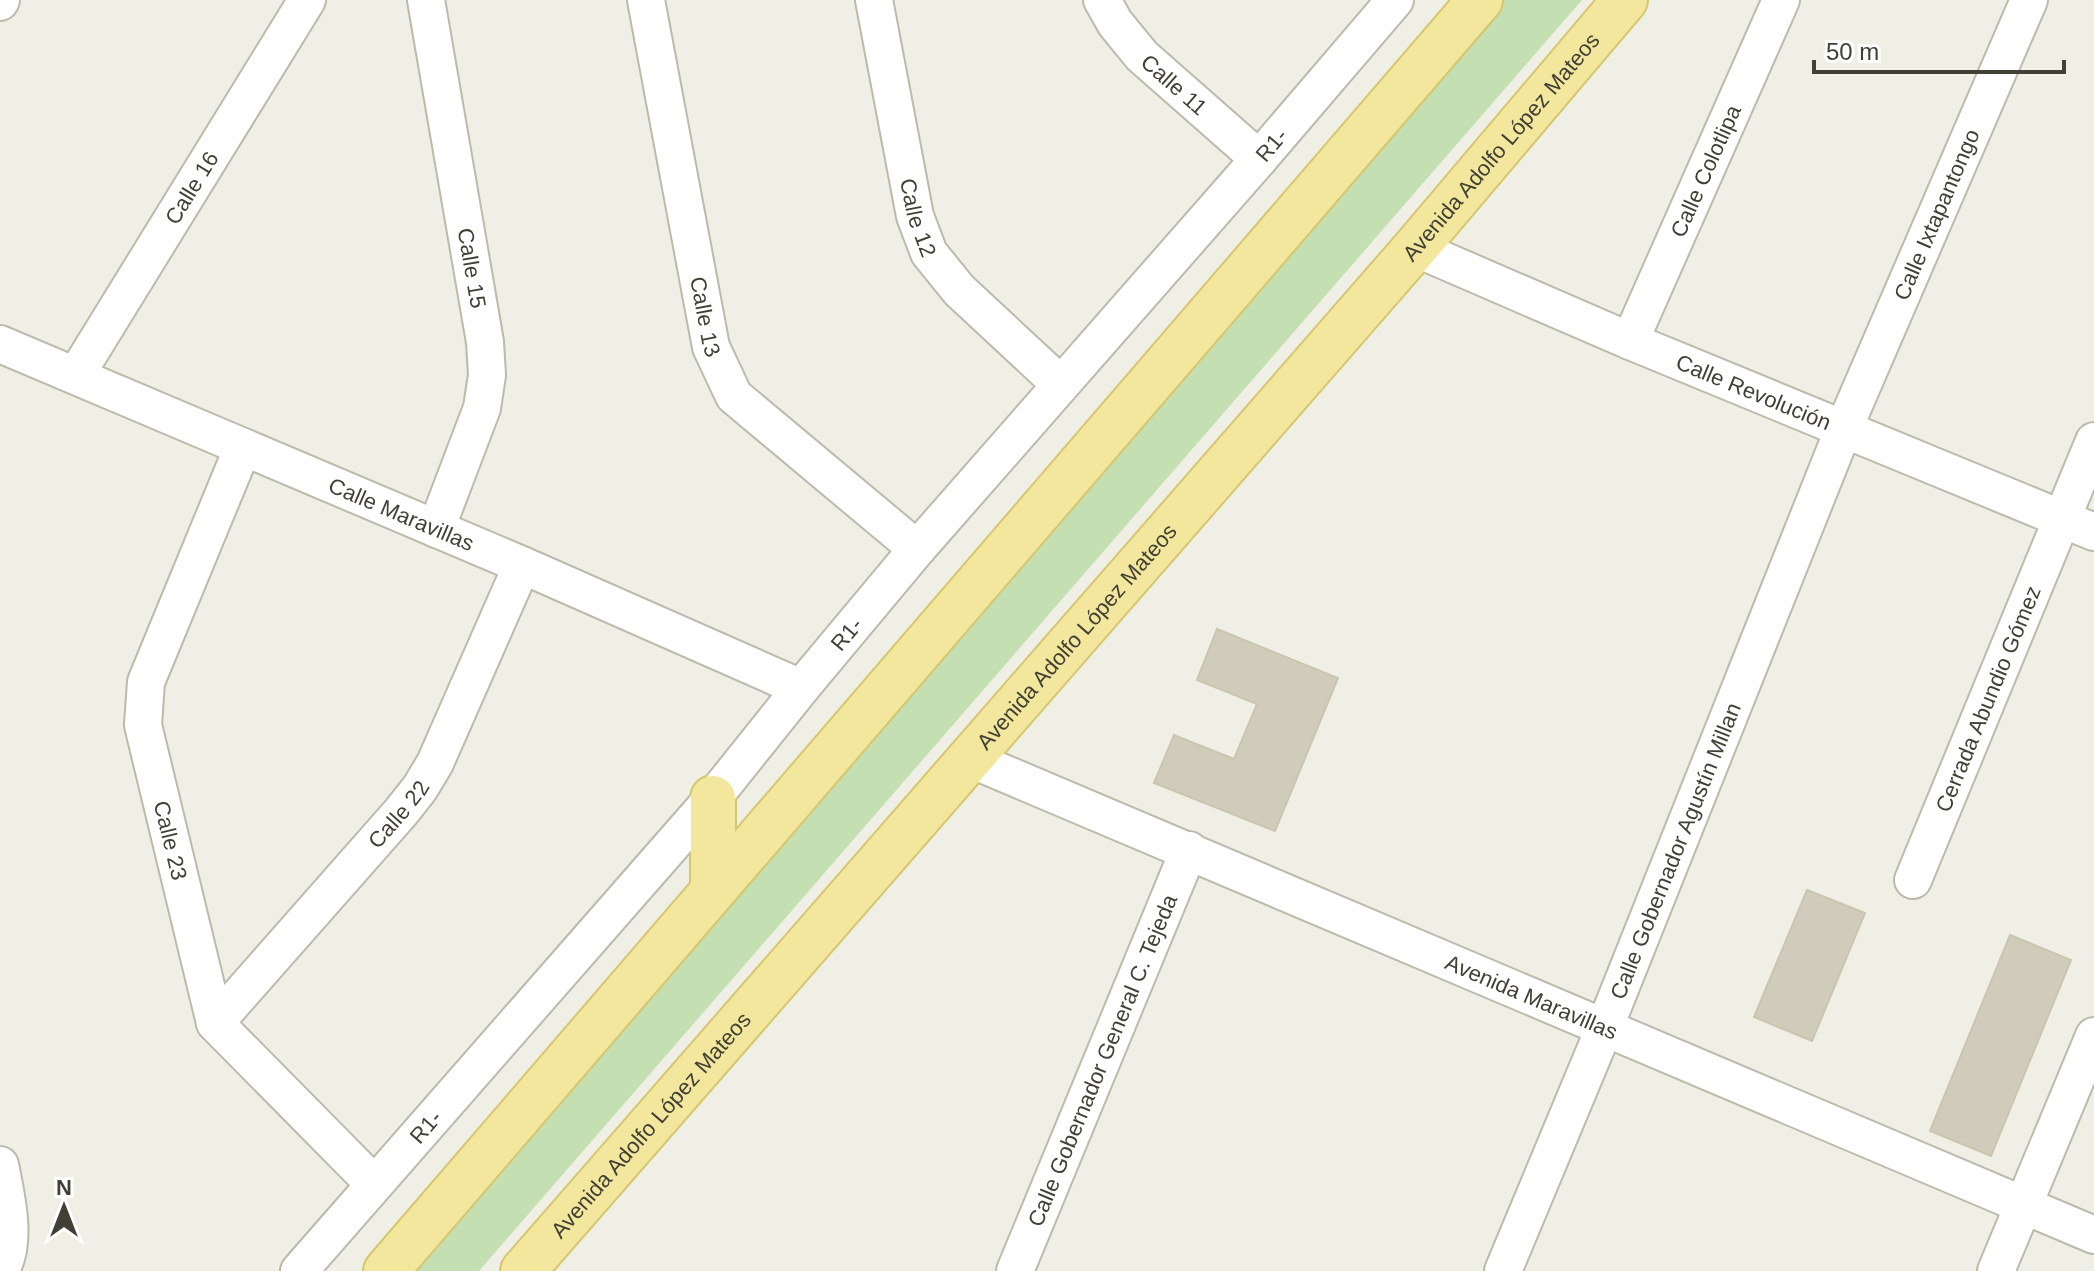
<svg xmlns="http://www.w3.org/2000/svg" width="2094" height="1271" font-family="Helvetica,sans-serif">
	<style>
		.green { fill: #c4e0b2 }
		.building { fill: #d0ccbc; stroke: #cac4b0; stroke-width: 2 }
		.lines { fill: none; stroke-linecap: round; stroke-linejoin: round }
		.street-casing { stroke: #bdbaac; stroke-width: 40 }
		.primary-casing { stroke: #d5c66f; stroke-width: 48 }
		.street { stroke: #fff; stroke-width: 36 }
		.primary { stroke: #f2e79c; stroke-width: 44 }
		.labels { text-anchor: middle; stroke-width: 8; stroke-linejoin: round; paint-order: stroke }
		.street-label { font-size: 22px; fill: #423f35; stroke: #fff }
	</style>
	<rect width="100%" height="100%" fill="#f0efe5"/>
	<path class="green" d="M1502 0H1582L479 1271H406Z"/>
	<g class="building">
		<path d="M1217 629 1338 678 1275 831 1154 783 1174 735 1234 759 1257 704 1197 680Z"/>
		<path d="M1807 890 1865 913 1812 1041 1754 1017Z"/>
		<path d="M2010 935 2071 960 1991 1156 1930 1131Z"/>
	</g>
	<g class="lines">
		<defs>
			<g id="street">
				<path id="s1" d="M426 0 485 342 487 375 482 408 436 529"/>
				<path id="s2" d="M646 0 711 347 734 396 917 549"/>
				<path id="s3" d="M874 0 915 216 929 253 959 290 1060 384"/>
				<path id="s4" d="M1102 0 1115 23 1142 56 1259 159"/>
				<path d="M0 2 1 0"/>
				<path id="s5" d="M1415 248 1630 341 2094 532"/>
				<path id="s6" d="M1630 341 1781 0"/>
				<path id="s7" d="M0 344 522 565 801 688"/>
				<path id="s8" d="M76 375 307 0"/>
				<path id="s9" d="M243 447 146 682 143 725 215 1023 374 1184"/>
				<path id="s10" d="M968 758 2094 1235"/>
				<path id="s11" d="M1913 880 2094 441"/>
				<path id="s12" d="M215 1023 401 812 420 788 435 763 522 565"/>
				<path d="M0 1165C6 1195 18 1244 0 1271"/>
				<path id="s13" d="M299 1271 713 798 801 688 917 549 1259 159 1395 0"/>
				<path id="s14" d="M1015 1271 1189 850"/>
				<path id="s15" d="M1503 1271 1604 1029 1844 428 2029 0"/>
				<path d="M1996 1271 2094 1036"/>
			</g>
			<g id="primary">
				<path d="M713 798V890"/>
				<path d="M386 1271 1480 0"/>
				<path id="s16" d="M523 1271 1415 248 1625 0"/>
			</g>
		</defs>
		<use href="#street" class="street-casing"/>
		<use href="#primary" class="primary-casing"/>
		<use href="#street" class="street"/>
		<use href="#primary" class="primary"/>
	</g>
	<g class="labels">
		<g class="street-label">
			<text dy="8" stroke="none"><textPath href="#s4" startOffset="112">Calle 11</textPath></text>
			<text dy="8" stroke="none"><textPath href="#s13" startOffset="1488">R1-</textPath></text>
			<text dy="8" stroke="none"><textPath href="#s16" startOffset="1490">Avenida Adolfo López Mateos</textPath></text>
			<text dy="8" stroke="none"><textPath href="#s6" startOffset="186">Calle Colotlipa</textPath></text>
			<text dy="8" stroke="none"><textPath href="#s8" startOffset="220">Calle 16</textPath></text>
			<text dy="8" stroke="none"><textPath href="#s15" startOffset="1142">Calle Ixtapantongo</textPath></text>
			<text dy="8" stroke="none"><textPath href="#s3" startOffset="222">Calle 12</textPath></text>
			<text dy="8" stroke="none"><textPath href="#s1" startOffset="272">Calle 15</textPath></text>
			<text dy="8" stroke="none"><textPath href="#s2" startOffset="322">Calle 13</textPath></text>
			<text dy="8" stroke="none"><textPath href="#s5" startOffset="368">Calle Revolución</textPath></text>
			<text dy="8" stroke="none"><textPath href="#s7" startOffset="436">Calle Maravillas</textPath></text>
			<text dy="8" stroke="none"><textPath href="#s13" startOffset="840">R1-</textPath></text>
			<text dy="8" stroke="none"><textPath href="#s16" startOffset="842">Avenida Adolfo López Mateos</textPath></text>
			<text dy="8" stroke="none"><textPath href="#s11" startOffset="196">Cerrada Abundio Gómez</textPath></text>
			<text dy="8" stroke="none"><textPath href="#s12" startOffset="278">Calle 22</textPath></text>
			<text dy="8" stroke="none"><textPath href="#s9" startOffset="416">Calle 23</textPath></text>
			<text dy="8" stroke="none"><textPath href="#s15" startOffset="454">Calle Gobernador Agustín Millan</textPath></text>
			<text dy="8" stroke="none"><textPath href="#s10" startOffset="612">Avenida Maravillas</textPath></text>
			<text dy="8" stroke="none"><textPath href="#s14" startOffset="228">Calle Gobernador General C. Tejeda</textPath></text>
			<text dy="8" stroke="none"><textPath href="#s16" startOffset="194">Avenida Adolfo López Mateos</textPath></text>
			<text dy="8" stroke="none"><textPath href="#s13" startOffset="192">R1-</textPath></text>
		</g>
	</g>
	<g transform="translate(64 1207)" stroke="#ffffff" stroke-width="6" paint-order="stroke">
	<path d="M0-6L14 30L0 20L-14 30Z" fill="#423f35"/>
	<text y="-12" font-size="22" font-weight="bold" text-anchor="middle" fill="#423f35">N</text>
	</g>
	<path d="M1814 60v12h250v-12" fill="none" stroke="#423f35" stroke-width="4"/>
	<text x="1826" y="60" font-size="24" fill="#423f35" stroke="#ffffff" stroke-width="6" paint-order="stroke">50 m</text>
</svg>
